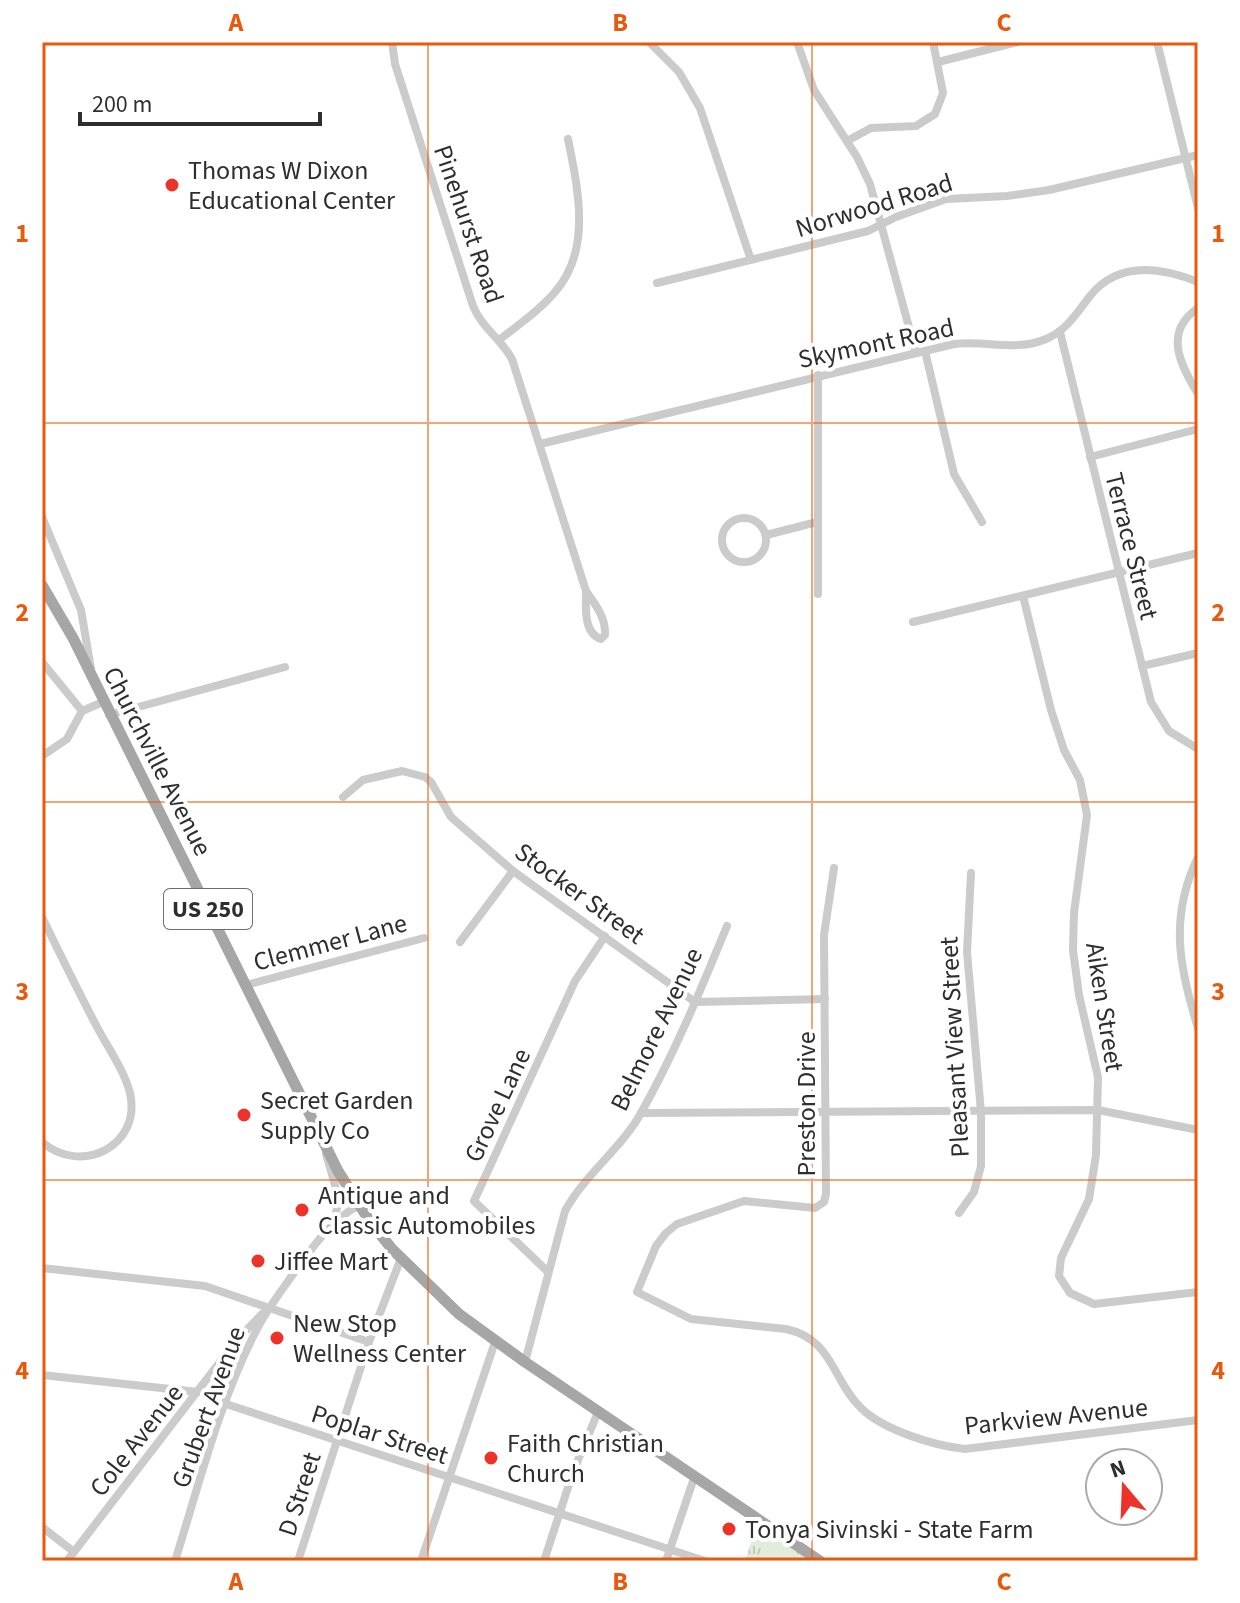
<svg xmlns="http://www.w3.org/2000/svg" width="1240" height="1603" font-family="'Source Sans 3',sans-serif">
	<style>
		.grass { fill: url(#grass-tufts) }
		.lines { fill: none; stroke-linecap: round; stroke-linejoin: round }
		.minor { stroke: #cbcbcb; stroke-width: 8 }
		.major { stroke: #a6a6a6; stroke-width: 11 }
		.grid { fill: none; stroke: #e8590c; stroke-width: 2; stroke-opacity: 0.55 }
		.poi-dot { fill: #ec332a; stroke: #fff; stroke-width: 3 }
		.labels { text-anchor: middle; stroke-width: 8; stroke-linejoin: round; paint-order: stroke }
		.shield { fill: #fff; stroke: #6d6d6d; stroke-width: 2 }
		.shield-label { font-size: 24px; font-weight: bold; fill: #2e2e2e }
		.poi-label { font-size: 26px; fill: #2e2e2e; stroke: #fff; text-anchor: start }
		.street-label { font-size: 26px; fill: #2e2e2e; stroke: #fff }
		.neatline { fill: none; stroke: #e8590c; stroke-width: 3 }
		.grid-label { font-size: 26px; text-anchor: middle; font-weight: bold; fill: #e8590c }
	</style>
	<defs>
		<pattern id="grass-tufts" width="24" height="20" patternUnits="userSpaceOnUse" patternTransform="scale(2)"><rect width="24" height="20" fill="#e2ecdb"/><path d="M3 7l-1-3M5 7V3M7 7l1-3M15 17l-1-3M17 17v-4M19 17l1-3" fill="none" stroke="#c2cbbc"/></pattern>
	</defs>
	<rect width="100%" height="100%" fill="#fff"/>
	<path class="grass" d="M757 1524 812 1561H745Z"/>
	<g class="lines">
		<g class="minor">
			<path d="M392 42 395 64 473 306C482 328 501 339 512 359L586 591C596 605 606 618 605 635L601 639C583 633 586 607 586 591"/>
			<path d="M649 42 679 72 700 108 751 260"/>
			<path d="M797 42 814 90 857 157 870 184 916 353"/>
			<path d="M1157 42 1198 208"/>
			<path d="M938 62 1017 42"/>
			<path d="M847 141 871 128 916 126 935 114 943 93 933 42"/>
			<path d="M657 283 868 231 896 217 946 199 1007 196 1049 190 1198 155"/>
			<path d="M1198 308C1163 332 1180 364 1198 394"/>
			<path d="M1060 332 1151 702 1169 731 1198 749"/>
			<path d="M499 340C518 325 539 311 555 292 592 250 578 189 568 139"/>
			<path d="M925 351 954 474 982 522"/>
			<path d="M818 375V594"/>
			<path d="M540 444 954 344C985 340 1016 352 1046 339 1067 330 1076 314 1090 296 1118 261 1161 267 1198 282"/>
			<path d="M1090 457 1198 429"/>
			<path d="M42 517 81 610 91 669"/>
			<circle cx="744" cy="540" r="22"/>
			<path d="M766 535 817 522"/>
			<path d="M1023 596 1051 710 1064 750 1080 780 1087 815 1074 913 1073 950 1079 995 1098 1077 1096 1155 1089 1199 1061 1258 1059 1276 1070 1293 1094 1304 1198 1292"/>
			<path d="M913 622 1198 553"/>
			<path d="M42 662 82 711"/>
			<path d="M1142 666 1198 653"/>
			<path d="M109 715 285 667"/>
			<path d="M42 756 67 739 82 711 103 702"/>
			<path d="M343 797 363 780 402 771 425 777 431 782 451 817 513 871 695 1002 825 999"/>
			<path d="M1198 857C1169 917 1179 967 1198 1028"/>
			<path d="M834 868 824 935 826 1194 824 1202 815 1208 744 1201 677 1224 666 1233 656 1246 637 1292 691 1319 786 1329C833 1339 832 1380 861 1408 883 1430 935 1446 965 1449L1198 1420"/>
			<path d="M42 917C60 954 78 991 97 1027 108 1048 124 1070 130 1093 142 1146 81 1176 42 1142"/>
			<path d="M460 942 513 871"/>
			<path d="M246 985 424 938"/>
			<path d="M641 1113 1098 1110 1198 1130"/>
			<path d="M326 1154 339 1199 334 1221"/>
			<path d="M959 1213 974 1192 981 1166V1112L967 952 971 873"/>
			<path d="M42 1268 205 1286 369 1342"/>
			<path d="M548 1272 474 1201 575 981 605 936"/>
			<path d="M525 1362 565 1211C585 1174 621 1149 641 1113 675 1053 701 989 727 926"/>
			<path d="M42 1375 198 1392"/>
			<path d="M226 1404 705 1561"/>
			<path d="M42 1527 74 1552"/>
			<path d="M67 1561 236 1341 262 1314"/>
			<path d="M175 1561C199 1485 219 1402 256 1331 267 1309 282 1290 296 1270 314 1245 332 1220 359 1205"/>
			<path d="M298 1561 369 1342 401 1258"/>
			<path d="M421 1561 495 1342"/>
			<path d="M544 1561 573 1472 598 1412"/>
			<path d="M666 1561 694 1478"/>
			<path d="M1195 1561H1198"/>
		</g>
		<path class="major" d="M42 585 73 638 338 1171 369 1220 392 1249 459 1314 525 1362 820 1561"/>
	</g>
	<path class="grid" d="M428 42V1561M812 42V1561M42 423H1198M42 802H1198M42 1180H1198"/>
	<g class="poi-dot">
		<circle cx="172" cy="185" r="8"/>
		<circle cx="244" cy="1115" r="8"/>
		<circle cx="302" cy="1210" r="8"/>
		<circle cx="258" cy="1261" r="8"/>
		<circle cx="277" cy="1338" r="8"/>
		<circle cx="491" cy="1458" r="8"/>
		<circle cx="729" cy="1529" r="8"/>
	</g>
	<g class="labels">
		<rect class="shield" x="164" y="889" width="88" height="40" rx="6"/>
		<g class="shield-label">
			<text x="208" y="917">US 250</text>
		</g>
		<g class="poi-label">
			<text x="188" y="179">Thomas W Dixon<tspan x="188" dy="30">Educational Center</tspan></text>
			<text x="260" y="1109">Secret Garden<tspan x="260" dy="30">Supply Co</tspan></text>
			<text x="318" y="1204">Antique and<tspan x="318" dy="30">Classic Automobiles</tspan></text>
			<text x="274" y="1270">Jiffee Mart</text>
			<text x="293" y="1332">New Stop<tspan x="293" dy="30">Wellness Center</tspan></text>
			<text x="507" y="1452">Faith Christian<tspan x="507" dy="30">Church</tspan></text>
			<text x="745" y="1538">Tonya Sivinski - State Farm</text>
		</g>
		<g class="street-label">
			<text transform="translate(874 205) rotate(-17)" y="9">Norwood Road</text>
			<text transform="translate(469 224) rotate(71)" y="9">Pinehurst Road</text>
			<text transform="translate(876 343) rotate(-12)" y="9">Skymont Road</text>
			<text transform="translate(1132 546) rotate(76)" y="9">Terrace Street</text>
			<text transform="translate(158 761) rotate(63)" y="9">Churchville Avenue</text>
			<text transform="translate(580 893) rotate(36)" y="9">Stocker Street</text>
			<text transform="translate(330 942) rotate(-15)" y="9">Clemmer Lane</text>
			<text transform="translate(1105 1007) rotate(81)" y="9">Aiken Street</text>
			<text transform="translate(656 1029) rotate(-64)" y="9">Belmore Avenue</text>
			<text transform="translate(954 1047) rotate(-93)" y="9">Pleasant View Street</text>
			<text transform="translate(806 1104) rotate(-90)" y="9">Preston Drive</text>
			<text transform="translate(497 1105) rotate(-65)" y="9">Grove Lane</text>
			<text transform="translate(208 1407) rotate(-70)" y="9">Grubert Avenue</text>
			<text transform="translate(1056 1416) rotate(-6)" y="9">Parkview Avenue</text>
			<text transform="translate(380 1434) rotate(18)" y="9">Poplar Street</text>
			<text transform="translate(136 1440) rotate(-52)" y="9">Cole Avenue</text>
			<text transform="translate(299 1494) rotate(-72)" y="9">D Street</text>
		</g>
	</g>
	<rect width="1240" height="1603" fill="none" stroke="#ffffff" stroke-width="88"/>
	<g transform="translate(1124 1487) rotate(341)"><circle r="38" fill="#ffffff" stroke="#ababab" stroke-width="2"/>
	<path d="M0-6L14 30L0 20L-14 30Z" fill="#ec332a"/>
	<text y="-12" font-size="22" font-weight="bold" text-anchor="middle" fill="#2e2e2e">N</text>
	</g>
	<path d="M80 112v12h240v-12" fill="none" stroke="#2e2e2e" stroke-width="4"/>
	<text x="92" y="112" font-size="24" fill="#2e2e2e" stroke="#ffffff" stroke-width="6" paint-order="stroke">200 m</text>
	<rect x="44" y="44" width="1152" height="1515" class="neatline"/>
	<g class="grid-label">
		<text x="236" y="31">A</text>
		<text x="620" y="31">B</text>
		<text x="1004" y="31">C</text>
		<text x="22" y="242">1</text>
		<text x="1218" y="242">1</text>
		<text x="22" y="621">2</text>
		<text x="1218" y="621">2</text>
		<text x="22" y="1000">3</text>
		<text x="1218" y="1000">3</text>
		<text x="22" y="1379">4</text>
		<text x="1218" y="1379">4</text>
		<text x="236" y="1590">A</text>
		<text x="620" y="1590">B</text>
		<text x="1004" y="1590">C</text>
	</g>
</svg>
